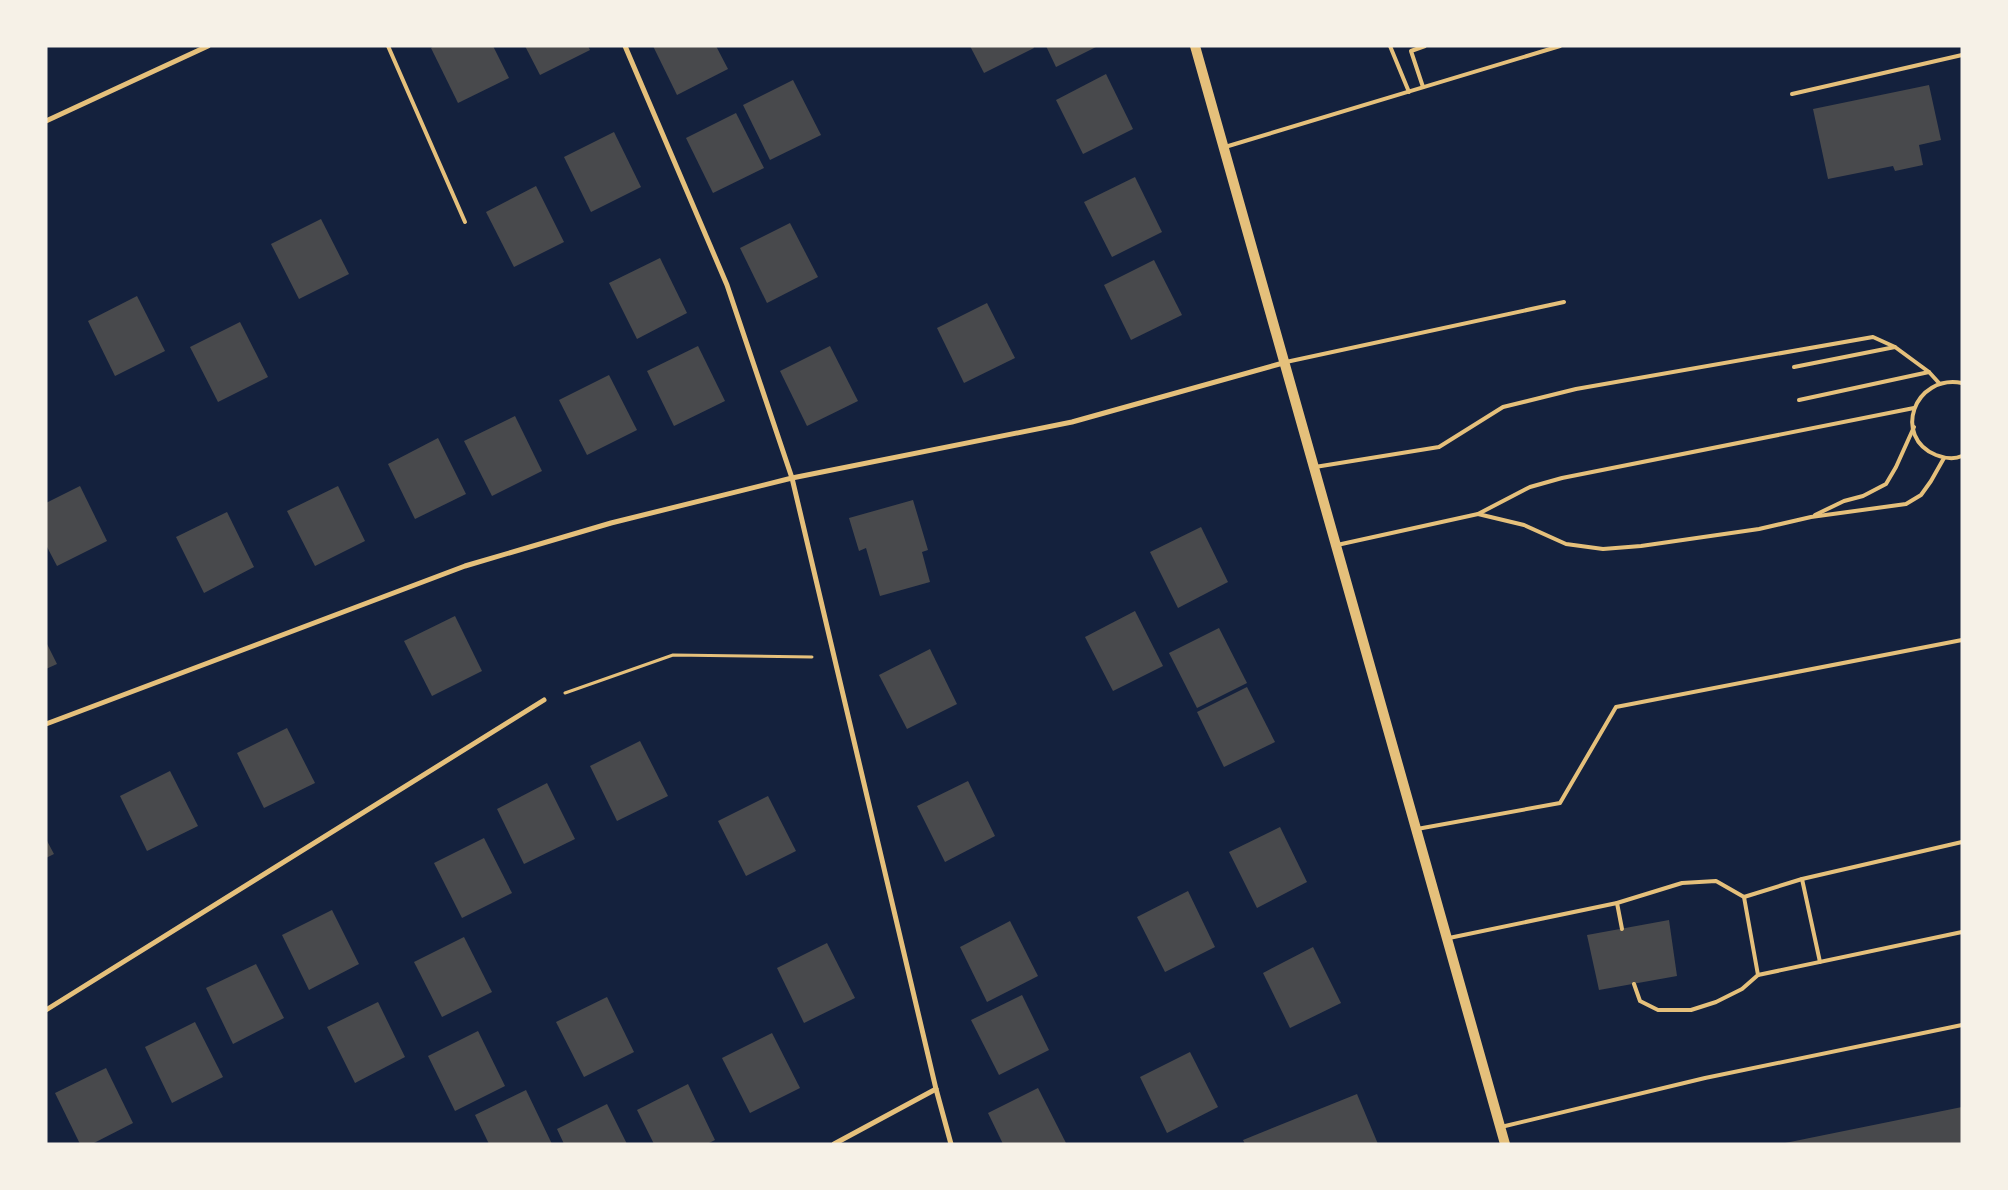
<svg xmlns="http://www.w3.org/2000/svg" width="2008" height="1190" font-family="'Noto Sans',sans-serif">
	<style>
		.building { fill: #48494c }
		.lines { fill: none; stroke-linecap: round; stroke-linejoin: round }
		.path { stroke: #e5c07b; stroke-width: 3 }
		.service { stroke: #e5c07b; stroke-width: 4 }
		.minor { stroke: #e5c07b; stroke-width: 5 }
		.secondary { stroke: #e5c07b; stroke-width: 10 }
	</style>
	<rect width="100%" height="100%" fill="#14213d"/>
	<g class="building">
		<path d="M434 46H493L509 78 458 103 431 48Z"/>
		<path d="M525 46H588L590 50 540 75Z"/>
		<path d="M653 46H716L728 69 677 95Z"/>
		<path d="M970 46H1033L1034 48 984 73Z"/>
		<path d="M1046 46H1098L1056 67Z"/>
		<path d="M1106 74 1133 129 1083 154 1056 100Z"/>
		<path d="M793 80 821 135 770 160 743 105Z"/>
		<path d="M1929 85 1941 140 1919 145 1923 165 1895 171 1893 166 1828 179 1813 109Z"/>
		<path d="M736 113 764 168 713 193 686 138Z"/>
		<path d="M614 132 641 187 591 212 564 157Z"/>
		<path d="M1135 177 1162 232 1112 257 1084 202Z"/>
		<path d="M536 186 564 242 514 267 486 212Z"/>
		<path d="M321 219 349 274 299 299 271 244Z"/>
		<path d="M790 223 818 277 767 303 740 248Z"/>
		<path d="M660 258 687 313 637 339 609 283Z"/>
		<path d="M1154 260 1182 315 1131 340 1104 285Z"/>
		<path d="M137 296 165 351 115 376 88 321Z"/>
		<path d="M987 303 1015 358 964 383 937 328Z"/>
		<path d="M240 322 268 377 218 402 190 347Z"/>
		<path d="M698 346 725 401 674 426 647 371Z"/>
		<path d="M830 346 858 401 807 426 780 371Z"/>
		<path d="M609 375 637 430 587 455 559 400Z"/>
		<path d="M515 416 542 471 492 496 464 441Z"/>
		<path d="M438 438 466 494 415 519 388 464Z"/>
		<path d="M80 486 107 541 57 566 46 545V503Z"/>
		<path d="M338 486 365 541 315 566 287 511Z"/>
		<path d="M913 500 928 550 922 552 930 582 880 596 866 548 859 551 849 518Z"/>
		<path d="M227 512 254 567 204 593 176 537Z"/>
		<path d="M1201 527 1228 582 1178 608 1150 552Z"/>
		<path d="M1135 611 1163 666 1113 691 1085 637Z"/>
		<path d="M455 616 482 671 432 696 404 641Z"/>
		<path d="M1219 628 1247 683 1197 708 1169 653Z"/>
		<path d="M46 642 57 664 46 669Z"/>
		<path d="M930 649 957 704 907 729 879 675Z"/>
		<path d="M1247 687 1275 742 1224 767 1197 712Z"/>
		<path d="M287 728 315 783 264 808 237 753Z"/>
		<path d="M640 741 668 796 617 821 590 766Z"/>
		<path d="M170 771 198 826 147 851 120 796Z"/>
		<path d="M968 781 995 836 945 862 917 806Z"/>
		<path d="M547 783 575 839 524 864 497 809Z"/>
		<path d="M768 796 796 851 746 876 718 821Z"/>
		<path d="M1280 827 1307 882 1257 908 1229 852Z"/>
		<path d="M484 838 512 893 462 918 434 863Z"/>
		<path d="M46 839 54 854 46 858Z"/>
		<path d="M1188 891 1215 947 1165 972 1137 917Z"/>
		<path d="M332 910 359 964 309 990 282 935Z"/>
		<path d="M1669 920 1677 976 1599 990 1587 935Z"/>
		<path d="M1010 921 1038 976 987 1002 960 947Z"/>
		<path d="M464 937 492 992 442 1017 414 962Z"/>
		<path d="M827 943 855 998 804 1023 777 968Z"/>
		<path d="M1313 947 1341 1003 1290 1028 1263 973Z"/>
		<path d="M256 964 284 1018 233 1044 206 988Z"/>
		<path d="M1022 995 1049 1050 999 1075 971 1020Z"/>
		<path d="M607 997 634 1052 584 1077 556 1022Z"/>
		<path d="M378 1002 405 1057 355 1083 327 1027Z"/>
		<path d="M195 1022 223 1077 172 1103 145 1047Z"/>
		<path d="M478 1031 505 1086 455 1111 428 1056Z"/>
		<path d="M772 1033 800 1088 750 1113 722 1058Z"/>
		<path d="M1190 1052 1218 1107 1167 1133 1140 1077Z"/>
		<path d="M106 1068 133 1123 92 1144H80L55 1093Z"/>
		<path d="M688 1084 715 1140 707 1144H654L637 1110Z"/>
		<path d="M1038 1088 1066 1143 1003 1144 988 1113Z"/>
		<path d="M526 1090 552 1144H489L475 1115Z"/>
		<path d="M1357 1094 1378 1144H1245L1243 1140Z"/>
		<path d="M607 1104 627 1144H564L557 1129Z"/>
		<path d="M1962 1107V1144H1785V1143Z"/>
	</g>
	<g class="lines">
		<path class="path" d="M565 693 673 655 812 657"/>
		<g class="service">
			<path d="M388 46 465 222"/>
			<path d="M1390 46 1409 92"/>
			<path d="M1423 87 1411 51 1425 46"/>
			<path d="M1792 94 1962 55"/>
			<path d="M1225 147 1560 46"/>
			<path d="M1286 362 1564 302"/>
			<path d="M1794 367 1895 347 1929 372 1939 383"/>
			<path d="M1962 383C1914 374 1892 437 1936 455 1944 458 1953 460 1962 456"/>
			<path d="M1799 400 1929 372"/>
			<path d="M1315 467 1439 447 1503 407 1576 389 1873 337 1895 347"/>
			<path d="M1478 514 1524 525 1566 544 1603 549 1641 546 1759 529 1811 517 1906 504 1921 495 1931 481 1944 458"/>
			<path d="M1815 515 1844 501 1863 496 1886 484 1896 467 1914 427"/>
			<path d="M1337 545 1478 514 1530 487 1562 478 1914 408"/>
			<path d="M1417 829 1560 803 1616 707 1962 640"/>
			<path d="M1802 879 1820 962"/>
			<path d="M1744 897 1802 879 1962 842"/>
			<path d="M1617 903 1622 929"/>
			<path d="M1449 938 1617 903 1682 883 1716 881 1744 897 1758 975"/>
			<path d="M1634 984 1640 1001 1658 1010H1691L1716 1002 1742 989 1758 975 1962 932"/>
			<path d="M1501 1127 1705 1078 1962 1025"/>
		</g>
		<g class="minor">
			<path d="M625 46 727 285 792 478 936 1089 951 1144"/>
			<path d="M46 121 208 46"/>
			<path d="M46 724 465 566 611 523 792 478 1072 422 1283 363"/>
			<path d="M46 1010 544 700"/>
			<path d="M834 1144 936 1089"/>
		</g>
		<path class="secondary" d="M1195 46 1505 1144"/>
	</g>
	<rect width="2008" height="1190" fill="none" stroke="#f6f1e7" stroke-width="95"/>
</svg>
